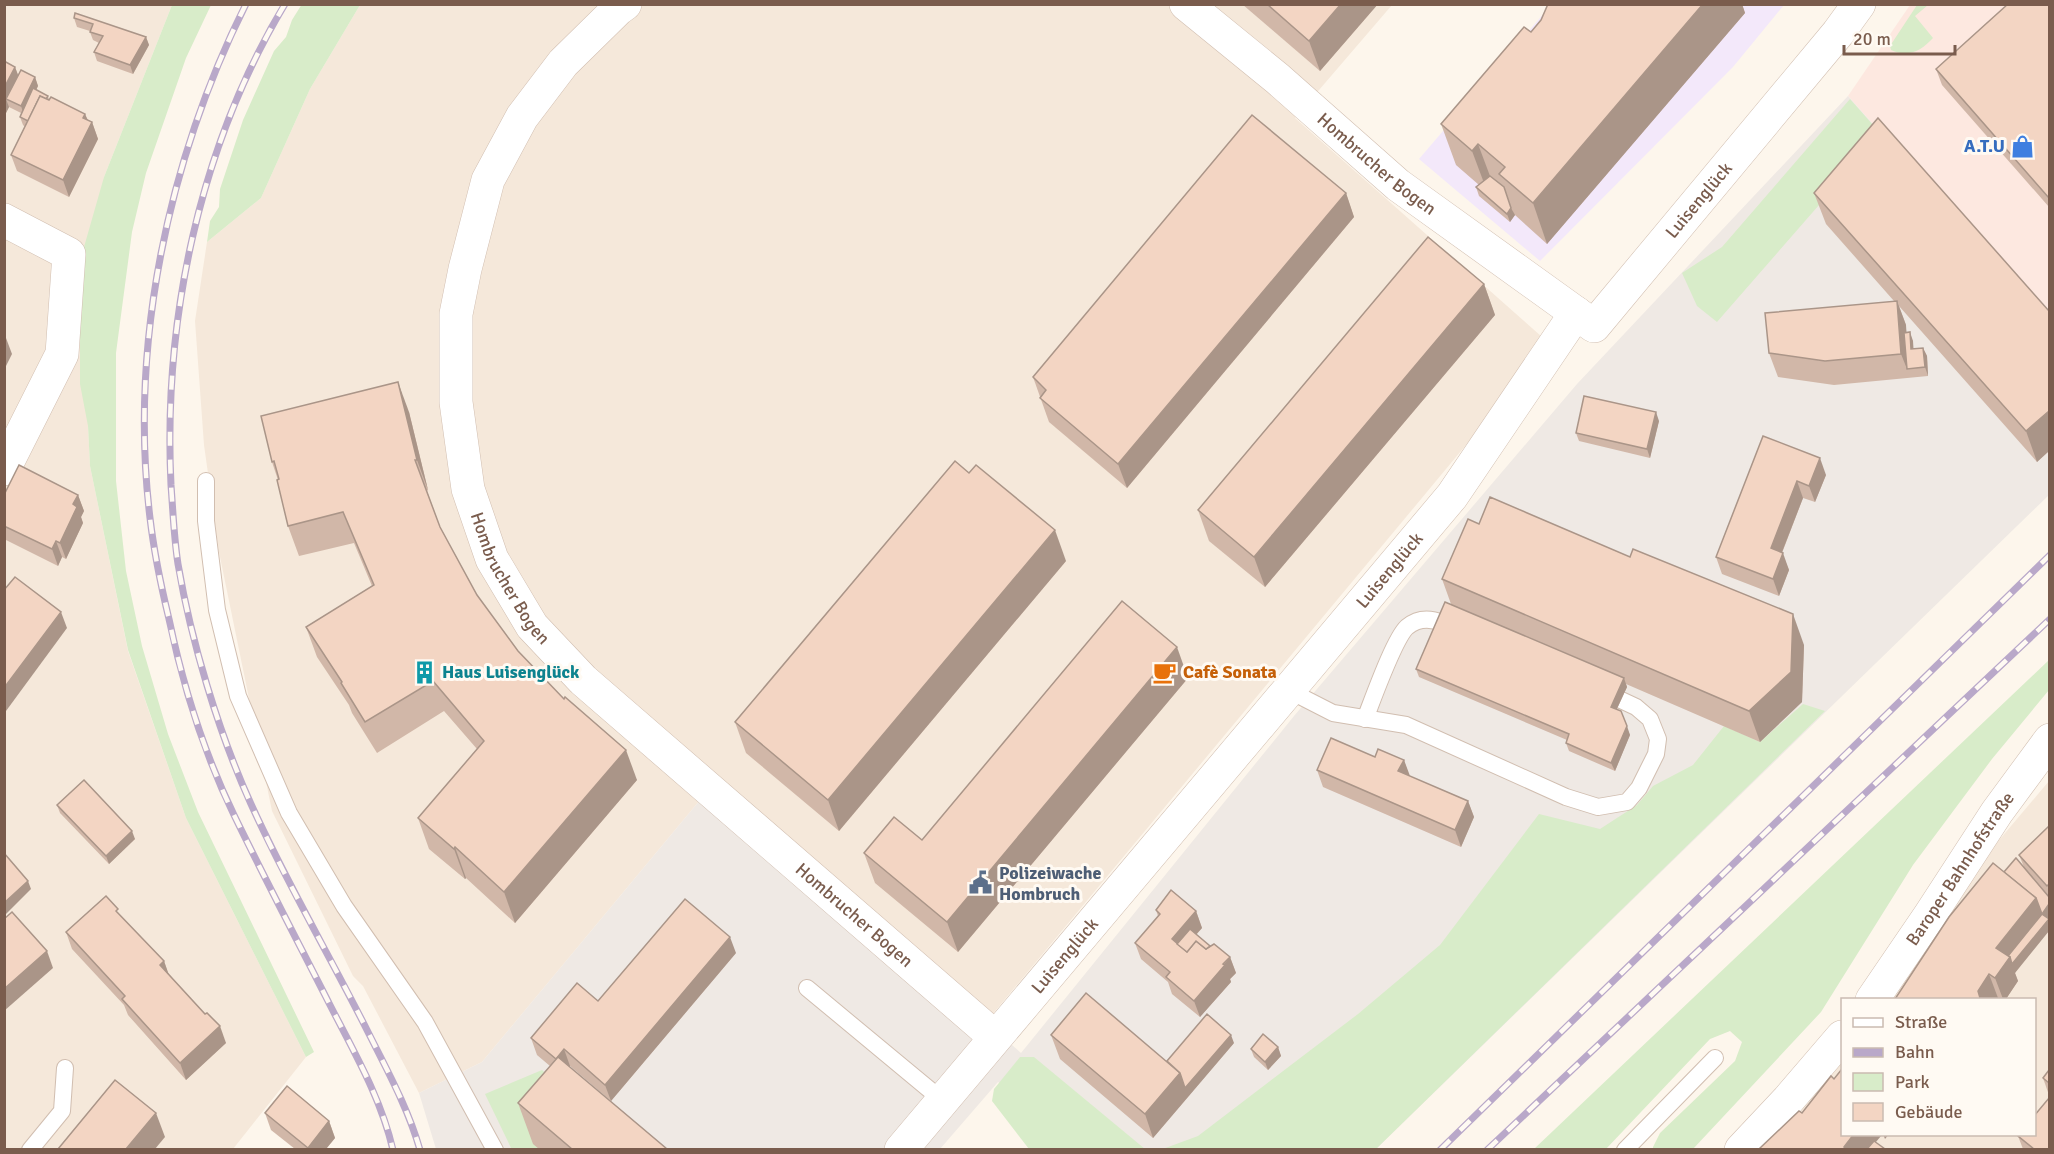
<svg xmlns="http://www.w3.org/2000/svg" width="2054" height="1154" font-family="Signika,sans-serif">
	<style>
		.residential { fill: #f5e8da }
		.commercial { fill: #fde8e0 }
		.industrial { fill: #efe9e4 }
		.education { fill: #f3e8fa }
		.green { fill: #d8ecc9 }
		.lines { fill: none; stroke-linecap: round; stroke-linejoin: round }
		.service-casing { stroke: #d1beb0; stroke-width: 18 }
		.minor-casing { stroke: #d1beb0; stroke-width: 34 }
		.tertiary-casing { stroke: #d1beb0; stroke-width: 34 }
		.service { stroke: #fff; stroke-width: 16 }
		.minor { stroke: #fff; stroke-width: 33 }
		.tertiary { stroke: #fff; stroke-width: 33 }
		.rail-casing { stroke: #b9a8c9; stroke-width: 7 }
		.rail { stroke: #fffaf3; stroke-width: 4.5; stroke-dasharray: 14; stroke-linecap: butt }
		.wall { fill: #d1b7a8 }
		.shaded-wall { fill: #aa9588 }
		.building { fill: #f3d5c3; stroke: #aa9588; stroke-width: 1.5 }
		.labels { text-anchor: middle; stroke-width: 6; stroke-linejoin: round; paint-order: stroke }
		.shop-label { font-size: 18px; font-weight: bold; fill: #366cbe; stroke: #fffaf3; text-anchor: end }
		.street-label { font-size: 18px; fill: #7a5c4d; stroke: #fffaf3 }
		.culture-label { font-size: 18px; font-weight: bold; fill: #0d838f; stroke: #fffaf3; text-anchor: start }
		.food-label { font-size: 18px; font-weight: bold; fill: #c56008; stroke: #fffaf3; text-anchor: start }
		.service-label { font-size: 18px; font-weight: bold; fill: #4e5e75; stroke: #fffaf3; text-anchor: start }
	</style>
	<rect width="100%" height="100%" fill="#fdf6ec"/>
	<g class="residential">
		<path d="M5 5H172L104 177 88 426 90 466 128 651 186 818 306 1057 233 1149 5 1150Z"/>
		<path d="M360 5H1392L1295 118 1550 344 986 1022 715 782 482 1062 419 1093 363 986 353 976 272 811 219 552 204 445 195 321 207 242 261 198 310 89Z"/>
		<path d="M2049 781V1149L1739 1150 1842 1026V1134H2034V1000L1865 999Z"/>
	</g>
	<path class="commercial" d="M1910 5H2049V321L1848 96Z"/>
	<path class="industrial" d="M1848 96 2049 321V495L1376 1149H1081L998 1082 940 1149H436L419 1093 482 1062 715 782 1021 1053 1294 716 1577 384Z"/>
	<path class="education" d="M1551 5H1784L1733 67 1540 261 1419 159Z"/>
	<g class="green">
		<path d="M302 4 360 5 310 89 261 198 207 242 210 221 219 207 220 189 243 120 274 51 286 37 292 20Z"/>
		<path d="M172 5H211L186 58 146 173 132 232 116 353V481L126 571 142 646 168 734 198 812 314 1052 306 1057 186 818 128 650 90 466 88 426 80 384V303L84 247 104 177Z"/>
		<path d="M1917 5H1928L1915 16 1933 38C1921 51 1908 58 1891 50L1890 46Z"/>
		<path d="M1850 99 1881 134 1717 322 1697 306 1682 273 1722 247Z"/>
		<path d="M2049 660V690L1992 759 1913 865 1821 1012 1693 1149H1653V1147L1660 1133 1735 1061 1742 1042 1730 1031 1710 1039 1606 1149H1534Z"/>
		<path d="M1803 704 1825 711 1376 1149 1160 1150 1198 1136 1358 1014 1440 945 1539 814 1600 829 1637 805 1653 786 1693 765 1724 726 1760 742Z"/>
		<path d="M1020 1057H1034L1145 1149H1029L992 1101 994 1089Z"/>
		<path d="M542 1070 572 1097 539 1149 512 1150 485 1094Z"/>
	</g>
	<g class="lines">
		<defs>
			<g id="service">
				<path d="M206 481V521L217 610 238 696 289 813 344 906 425 1022 495 1150"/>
				<path d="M1288 690 1333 713 1406 725 1566 797 1598 807 1627 802 1639 788 1656 754 1658 739 1650 719 1636 707 1621 700"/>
				<path d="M1365 719C1373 699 1394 639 1407 627 1418 618 1430 618 1442 623"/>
				<path d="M807 988 942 1100"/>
				<path d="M30 1150 62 1111 65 1068"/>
				<path d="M1625 1150 1715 1058"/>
			</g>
			<g id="minor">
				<path id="s1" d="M625 4 618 9 563 63 522 117 488 180 465 269 456 314V402L468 489 492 559 532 626 583 680 995 1037"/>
				<path id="s2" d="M1186 4 1278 79 1398 185 1594 326 1838 33 1859 4"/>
				<path d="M4 220 69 254 62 354 4 469"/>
				<path id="s3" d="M901 1150 1452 496 1576 313"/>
			</g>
			<g id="tertiary">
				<path id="s4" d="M1872 1000 1930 915 1997 812 2050 740"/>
				<path d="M1741 1150 1788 1100 1842 1037"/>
			</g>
		</defs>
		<use href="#service" class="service-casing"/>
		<use href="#minor" class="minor-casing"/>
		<use href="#tertiary" class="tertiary-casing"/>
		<use href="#service" class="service"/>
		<use href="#minor" class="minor"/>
		<use href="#tertiary" class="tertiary"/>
		<defs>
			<g id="rail">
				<path d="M246 4C168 160 129 344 150 518 154 552 161 586 169 619 183 686 204 753 234 815 265 879 298 942 330 1005 354 1052 381 1098 393 1150"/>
				<path d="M285 4C199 147 163 320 171 485 173 512 174 538 178 564 191 641 219 734 251 804 286 882 330 956 368 1032 387 1070 408 1108 420 1150"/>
				<path d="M1440 1150 2050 555"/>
				<path d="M1487 1150 2050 619"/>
			</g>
		</defs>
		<use href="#rail" class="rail-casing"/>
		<use href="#rail" class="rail"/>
	</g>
	<g class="wall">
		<path d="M1242 4H1378L1320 71Z"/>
		<path d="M1548 4H1742L1745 13 1547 244 1515 215 1510 222 1479 196 1476 187 1479 185 1456 165 1441 124 1531 32 1541 20Z"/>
		<path d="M2049 4V207L1942 85 1936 69Z"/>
		<path d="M74 18 146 37 149 45 133 74 97 61 94 52 99 43 93 40 90 32V31L77 27Z"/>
		<path d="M4 61 15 67 18 75 35 77 38 86 36 90 48 96 49 100 85 114 88 120 92 122 98 139 69 197 17 171 11 155 25 127 23 125 20 117 21 113 9 107 4 117Z"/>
		<path d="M1346 193 1354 217 1127 488 1049 422 1033 377Z"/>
		<path d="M1814 193 2049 311V451L2037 462 1899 306 1906 325V332L1913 341V348H1923L1927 356 1928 376 1834 385 1778 377 1769 353 1894 301 1826 224Z"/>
		<path d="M1484 284 1495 315 1265 587 1209 541 1198 510Z"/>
		<path d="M409 412 428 490 427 491 440 527 477 595 518 651 637 780 515 923 466 878 465 879 429 849 418 818 477 749 444 711 377 753 352 713 349 705 317 657 306 627 372 586 354 543 299 556 288 526 278 480 272 462Z"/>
		<path d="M1659 421 1650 458 1579 441 1576 433Z"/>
		<path d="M1763 436 1826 475 1815 502 1803 498 1782 553 1789 570 1779 596 1722 574 1716 557Z"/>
		<path d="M4 495H78L84 511 81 517 83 523 66 559 62 557 58 566 4 539Z"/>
		<path d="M1479 524 1804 645 1802 702 1760 742 1626 684 1627 687 1617 709 1630 735 1615 771 1569 751 1566 743 1567 740 1419 677 1416 669 1451 604 1442 579Z"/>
		<path d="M1066 561 839 831 746 753 735 722Z"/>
		<path d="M1188 678 958 952 875 883 864 853 922 840Z"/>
		<path d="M1375 757 1404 760 1409 776 1468 801 1474 817 1461 847 1323 787 1317 770Z"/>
		<path d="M57 805 135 839 109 864 60 813Z"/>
		<path d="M2049 826V917L2015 973 2018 981 2006 999H2000L1998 998 1895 999 2004 872 2024 867 2019 855Z"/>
		<path d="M1156 910 1196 911 1202 928 1196 935 1210 946 1230 957 1236 973 1230 979 1231 982 1200 1017 1172 994 1168 982 1141 959 1135 943 1158 916Z"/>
		<path d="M120 915 164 961 168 973 226 1043 186 1080 128 1015 124 1005 72 949 66 932Z"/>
		<path d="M736 953 611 1101 570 1066 569 1067 667 1149H539L533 1144 518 1103 550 1066 537 1055 531 1038 598 1001Z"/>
		<path d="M1051 1035 1167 1061 1234 1043 1153 1138 1060 1059Z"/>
		<path d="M1278 1047 1281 1056 1268 1070 1254 1057 1251 1049Z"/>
		<path d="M2049 1070V1095L2043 1078Z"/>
		<path d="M265 1113 329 1121 335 1138 326 1149H295L271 1130Z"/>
		<path d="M2017 1134H2034L2049 1149H2023L2018 1136Z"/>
	</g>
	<g class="shaded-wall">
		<path d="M1341 4H1378L1320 71 1309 41Z"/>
		<path d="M1703 4H1742L1745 13 1547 244 1533 203Z"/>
		<path d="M146 37 149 45 133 74 130 65Z"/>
		<path d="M15 67 21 83 6 99 9 107 4 117V88Z"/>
		<path d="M35 77 38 86 24 115 21 106Z"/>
		<path d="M85 114 90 126 92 122 98 139 69 197 63 180Z"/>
		<path d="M1478 144 1493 184 1487 191 1472 151Z"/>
		<path d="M1346 193 1354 217 1127 488 1118 464Z"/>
		<path d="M1511 208 1515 215 1510 222 1507 214Z"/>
		<path d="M1484 284 1495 315 1265 587 1254 557Z"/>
		<path d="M1897 301 1906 325 1909 369H1907L1901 354Z"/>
		<path d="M1910 332 1913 341 1914 357 1911 349Z"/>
		<path d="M6 338 12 354 4 370V341Z"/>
		<path d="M1923 348 1927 356 1928 376 1925 367Z"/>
		<path d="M398 382 409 412 428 490 417 460Z"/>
		<path d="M2049 411V451L2037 462 2026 431Z"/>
		<path d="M1656 412 1659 421 1650 458 1647 449Z"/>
		<path d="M1820 458 1826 475 1815 502 1809 486Z"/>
		<path d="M1797 481 1803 498 1777 565 1771 548Z"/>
		<path d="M78 495 84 511 81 517 83 523 66 559 60 543 73 504Z"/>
		<path d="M1055 530 1066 561 839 831 828 800Z"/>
		<path d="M56 541 62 557 58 566 52 549Z"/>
		<path d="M1783 553 1789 570 1779 596 1773 579Z"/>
		<path d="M61 612 67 628 6 711 4 707V688Z"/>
		<path d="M1793 614 1804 645 1802 702 1760 742 1749 711Z"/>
		<path d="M1177 647 1188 678 958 952 947 922Z"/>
		<path d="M1624 678 1627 687 1614 715 1611 707Z"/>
		<path d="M1627 726 1630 735 1615 771 1611 763Z"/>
		<path d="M626 750 637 780 515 923 504 892Z"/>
		<path d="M1404 760 1410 776 1398 771Z"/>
		<path d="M1468 801 1474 817 1461 847 1455 830Z"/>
		<path d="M132 831 135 839 109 864 106 856Z"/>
		<path d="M455 847 466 878 465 879 454 849Z"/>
		<path d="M28 881 31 889 6 914 4 910V903Z"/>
		<path d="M2036 898 2045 922 2049 919V931L2015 973 2018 981 2006 999H2003L1995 978 1996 948Z"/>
		<path d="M2049 904V917L2045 922 2042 914Z"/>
		<path d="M1196 911 1202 928 1180 952 1172 939Z"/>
		<path d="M730 937 736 953 611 1101 605 1085Z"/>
		<path d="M47 951 53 968 4 1011V989Z"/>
		<path d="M1230 957 1236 973 1230 979 1231 982 1200 1017 1194 1001Z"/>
		<path d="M164 961 170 978 160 965Z"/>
		<path d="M1989 974 1998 998 1997 999H1980L1978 991Z"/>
		<path d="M220 1026 226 1043 186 1080 180 1063Z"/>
		<path d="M1231 1035 1234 1043 1153 1138 1145 1114 1180 1073Z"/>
		<path d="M1278 1047 1281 1056 1268 1070 1265 1062Z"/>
		<path d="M564 1049 570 1066 562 1076 556 1059Z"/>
		<path d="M156 1113 165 1137 155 1149H126Z"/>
		<path d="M329 1121 335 1138 326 1149H308V1148Z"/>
		<path d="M1854 1134H1880L1881 1136 1870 1149H1845L1844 1147Z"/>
		<path d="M1883 1134H1889L1885 1139Z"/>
	</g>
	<g class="building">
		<path d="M1267 4H1341L1309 41Z"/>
		<path d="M1548 4H1703L1533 203 1499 174 1505 167 1478 144 1472 151 1470 149 1441 124 1524 27 1531 32 1541 20Z"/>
		<path d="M2008 4H2049V198L1936 69Z"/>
		<path d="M75 13 146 37 130 65 94 52 103 36 90 32 93 24 74 18Z"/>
		<path d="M4 61 15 67 4 88Z"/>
		<path d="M21 70 35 77 21 106 6 99Z"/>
		<path d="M33 88 48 96 46 99 40 96 28 121 20 117Z"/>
		<path d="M40 96 49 100 51 97 85 114 83 118 92 122 63 180 11 155Z"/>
		<path d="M1252 115 1346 193 1118 464 1040 398 1046 390 1033 377Z"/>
		<path d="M1878 118 2049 311V411L2026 431 1814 193Z"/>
		<path d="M1490 176 1504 187 1511 208 1507 214 1476 187Z"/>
		<path d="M1428 237 1484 284 1254 557 1198 510Z"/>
		<path d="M1897 301 1901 354 1825 361 1769 353 1765 313Z"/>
		<path d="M1910 332 1911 349 1923 348 1925 367 1907 369 1904 333Z"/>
		<path d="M398 382 417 460H415L440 527 477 595 518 651 564 699 565 697 626 750 504 892 455 847 454 849 418 818 484 741 433 681 365 722 341 683 342 682 306 627 374 585 343 512 288 526 277 480 279 479 274 461 272 462 261 416Z"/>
		<path d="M1584 396 1656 412 1647 449 1576 433Z"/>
		<path d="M1763 436 1820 458 1809 486 1797 481 1771 548 1783 553 1773 579 1716 557Z"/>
		<path d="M955 461 969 473 976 465 1055 530 828 800 735 722Z"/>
		<path d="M19 465 78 495 73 504 77 507 60 543 56 541 52 549 4 526V495Z"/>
		<path d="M1490 497 1630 557 1633 549 1793 614 1791 672 1749 711 1442 579 1468 519 1479 524Z"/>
		<path d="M15 577 61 612 4 688V590Z"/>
		<path d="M1122 601 1177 647 947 922 864 853 894 817 922 840Z"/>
		<path d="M1445 602 1624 678 1611 707 1621 711 1627 726 1611 763 1566 743 1569 734 1416 669Z"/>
		<path d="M1331 738 1375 757 1378 749 1404 760 1398 771 1468 801 1455 830 1317 770Z"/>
		<path d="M84 780 132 831 106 856 57 805Z"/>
		<path d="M2049 826V884L2047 886 2019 855Z"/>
		<path d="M4 853 28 881 4 903Z"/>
		<path d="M2016 858 2049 897V904L2042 914 2049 919 2012 964 2010 957 2008 956 2042 914 2036 898 2004 872Z"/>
		<path d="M1993 863 2036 898 1996 948 2010 957 1995 978 1989 974 1978 991 1980 998 1988 997 1992 999H1895L1949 917Z"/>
		<path d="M1171 890 1196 911 1172 939 1187 952 1196 941 1206 949 1214 944 1230 957 1223 964 1225 965 1194 1001 1166 977 1170 972 1135 943 1160 914 1156 910Z"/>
		<path d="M106 896 118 909 116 911 164 961 160 965 205 1014 207 1013 220 1026 180 1063 122 999 125 996 66 932Z"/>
		<path d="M685 899 730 937 605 1085 564 1049 556 1059 531 1038 577 983 598 1001Z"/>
		<path d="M12 912 47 951 4 989V919Z"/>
		<path d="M1190 929 1210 946 1206 949 1196 941 1187 952 1177 944Z"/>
		<path d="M1086 993 1180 1073 1145 1114 1051 1035Z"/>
		<path d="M1207 1014 1231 1035 1185 1088 1180 1073 1167 1061Z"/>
		<path d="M1263 1034 1278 1047 1265 1062 1251 1049Z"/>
		<path d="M558 1057 667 1149H572L518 1103Z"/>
		<path d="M1842 1069V1134H1854L1844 1147 1848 1149H1759L1799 1111 1802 1113 1831 1076 1834 1079Z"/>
		<path d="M2049 1070V1083L2043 1078Z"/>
		<path d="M115 1080 156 1113 126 1149H58Z"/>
		<path d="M287 1086 329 1121 308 1148 265 1113Z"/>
		<path d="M2049 1098V1149H2034L2018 1136 2019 1134H2034V1116Z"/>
		<path d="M1874 1141 1885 1149H1867Z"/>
	</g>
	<defs>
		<symbol id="shop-bare" viewBox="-9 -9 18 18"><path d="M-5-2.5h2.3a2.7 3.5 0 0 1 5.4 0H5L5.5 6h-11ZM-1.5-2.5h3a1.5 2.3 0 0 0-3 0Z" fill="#3f7fe0" stroke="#fffaf3" stroke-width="2.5" paint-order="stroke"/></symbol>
		<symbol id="building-bare" viewBox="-9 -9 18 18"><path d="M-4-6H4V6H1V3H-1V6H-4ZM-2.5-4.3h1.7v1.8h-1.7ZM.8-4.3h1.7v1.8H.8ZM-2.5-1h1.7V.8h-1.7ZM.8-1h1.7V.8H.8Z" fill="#0f9aa8" stroke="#fffaf3" stroke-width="2.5" paint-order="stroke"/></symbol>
		<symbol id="cafe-bare" viewBox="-9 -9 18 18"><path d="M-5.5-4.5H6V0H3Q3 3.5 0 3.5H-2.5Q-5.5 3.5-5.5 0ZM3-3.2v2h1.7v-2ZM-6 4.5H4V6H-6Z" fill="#e8710a" stroke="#fffaf3" stroke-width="2.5" paint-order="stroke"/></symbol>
		<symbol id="civic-bare" viewBox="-9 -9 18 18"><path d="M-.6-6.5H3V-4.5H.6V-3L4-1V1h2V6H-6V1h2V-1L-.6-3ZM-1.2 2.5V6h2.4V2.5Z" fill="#5c6f8a" stroke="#fffaf3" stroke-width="2.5" paint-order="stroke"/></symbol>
	</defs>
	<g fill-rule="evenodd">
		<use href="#shop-bare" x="2006" y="130" width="33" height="33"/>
		<use href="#building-bare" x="408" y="656" width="33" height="33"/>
		<use href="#cafe-bare" x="1148" y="656" width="33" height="33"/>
		<use href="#civic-bare" x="964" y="866" width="33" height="33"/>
	</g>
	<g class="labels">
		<g class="shop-label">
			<text x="2005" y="152">A.T.U</text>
		</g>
		<g class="street-label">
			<text dy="6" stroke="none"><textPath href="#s2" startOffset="249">Hombrucher Bogen</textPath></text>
			<text dy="6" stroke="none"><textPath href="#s2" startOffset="684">Luisenglück</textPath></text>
			<text dy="6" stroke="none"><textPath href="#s3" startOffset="758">Luisenglück</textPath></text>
			<text dy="6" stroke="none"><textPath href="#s1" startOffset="638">Hombrucher Bogen</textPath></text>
			<text dy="6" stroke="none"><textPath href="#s4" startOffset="158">Baroper Bahnhofstraße</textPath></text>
			<text dy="6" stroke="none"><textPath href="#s1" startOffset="1124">Hombrucher Bogen</textPath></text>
			<text dy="6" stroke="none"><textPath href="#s3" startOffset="254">Luisenglück</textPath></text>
		</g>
		<g class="culture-label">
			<text x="442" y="678">Haus Luisenglück</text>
		</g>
		<g class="food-label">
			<text x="1183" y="678">Cafè Sonata</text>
		</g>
		<g class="service-label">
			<text x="999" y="879">Polizeiwache<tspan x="999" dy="21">Hombruch</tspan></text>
		</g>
	</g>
	<rect width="2054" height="1154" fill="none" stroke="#7a5c4d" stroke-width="12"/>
	<rect x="1841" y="998" width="195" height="138" fill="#fffaf3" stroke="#cabbb1" stroke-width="1.5"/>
	<rect x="1853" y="1018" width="30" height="9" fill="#ffffff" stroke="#cabbb1" stroke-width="1.5"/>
	<text x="1895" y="1028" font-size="18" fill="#7a5c4d">Straße</text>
	<rect x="1853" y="1048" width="30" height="9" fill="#b9a8c9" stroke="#cabbb1" stroke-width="1.5"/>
	<text x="1895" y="1058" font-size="18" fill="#7a5c4d">Bahn</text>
	<rect x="1853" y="1073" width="30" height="18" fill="#d8ecc9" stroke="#cabbb1" stroke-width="1.5"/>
	<text x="1895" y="1088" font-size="18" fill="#7a5c4d">Park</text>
	<rect x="1853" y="1103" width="30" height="18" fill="#f3d5c3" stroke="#cabbb1" stroke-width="1.5"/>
	<text x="1895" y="1118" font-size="18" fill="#7a5c4d">Gebäude</text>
	<path d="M1844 45v9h111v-9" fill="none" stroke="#7a5c4d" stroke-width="3"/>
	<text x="1853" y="45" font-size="18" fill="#7a5c4d" stroke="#fffaf3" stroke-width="4.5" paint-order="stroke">20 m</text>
</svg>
